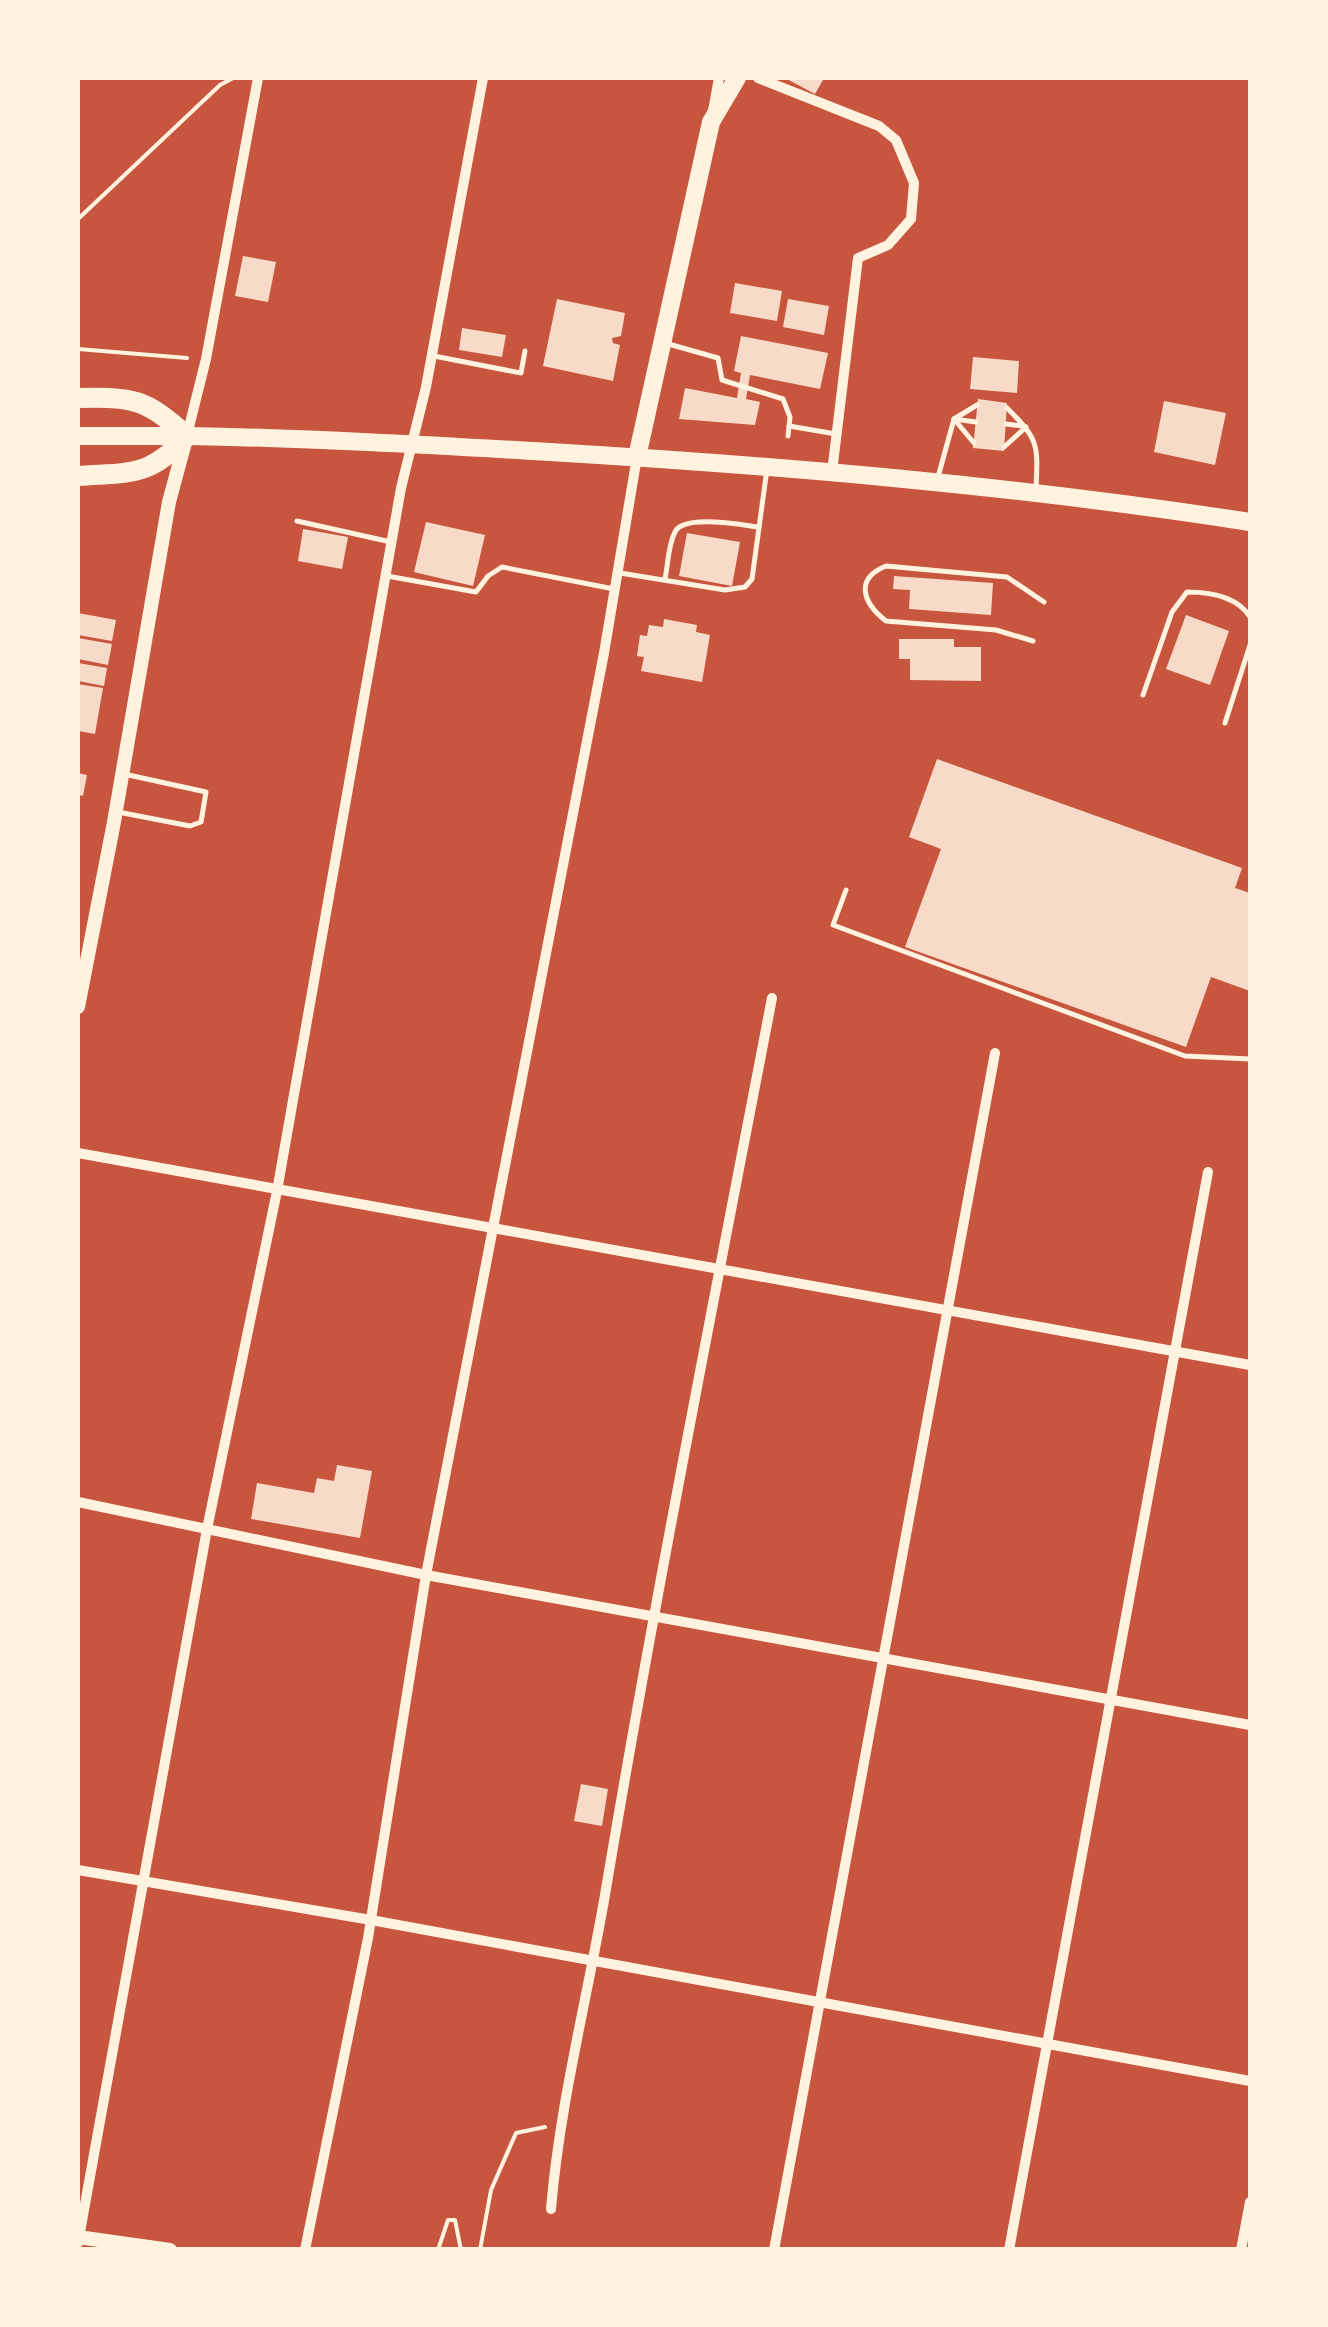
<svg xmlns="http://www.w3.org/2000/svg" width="1328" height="2327" font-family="Arial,sans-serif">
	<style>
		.building { fill: #f7dbc8 }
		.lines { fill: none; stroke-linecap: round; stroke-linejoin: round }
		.path { stroke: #fff3e0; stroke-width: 4 }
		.service { stroke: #fff3e0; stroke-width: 5 }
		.minor { stroke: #fff3e0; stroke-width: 10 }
		.tertiary { stroke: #fff3e0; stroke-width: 14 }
		.primary { stroke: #fff3e0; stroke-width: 18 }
		.trunk { stroke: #fff3e0; stroke-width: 18 }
		.motorway { stroke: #fff3e0; stroke-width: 20 }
	</style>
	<rect width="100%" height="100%" fill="#c8553d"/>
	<g class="building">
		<path d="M785 78H824L815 94Z"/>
		<path d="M243 256 276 262 268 302 235 296Z"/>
		<path d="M735 283 782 291 777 321 730 313Z"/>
		<path d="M557 299 625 313 621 336 612 338 613 343 620 345 613 381 543 366Z"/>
		<path d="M788 299 829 306 824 335 783 327Z"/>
		<path d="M462 328 506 335 502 357 459 350Z"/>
		<path d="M741 336 828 353 820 389 750 375 746 399 760 402 755 425 679 419 685 388 737 398 741 373 734 371Z"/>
		<path d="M973 357 1019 361 1017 393 970 389Z"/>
		<path d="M978 399 1007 403 1004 451 973 448Z"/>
		<path d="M1164 401 1226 413 1215 465 1154 452Z"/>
		<path d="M426 522 485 535 473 586 414 572Z"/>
		<path d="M303 529 348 537 342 569 298 561Z"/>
		<path d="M687 533 740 542 732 586 679 576Z"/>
		<path d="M894 576 993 583 991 615 909 609 910 590 893 589Z"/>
		<path d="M78 613 116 620 112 641 78 635Z"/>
		<path d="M1186 615 1229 631 1210 685 1166 669Z"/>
		<path d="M664 619 697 625 696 632 710 635 702 682 641 671 644 657 637 656 640 635 647 636 649 625 663 627Z"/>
		<path d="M78 638 112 644 108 665 78 659Z"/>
		<path d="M899 639H954V647H981V681L910 680V659H899Z"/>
		<path d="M78 663 107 668 104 686 78 681Z"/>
		<path d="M78 684 103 688 95 734 78 731Z"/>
		<path d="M937 759 1242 868 1235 888 1250 893V991L1211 977 1186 1047 905 947 941 849 909 837Z"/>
		<path d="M78 773 87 775 83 796 78 795Z"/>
		<path d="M337 1465 372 1471 360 1538 251 1519 257 1483 314 1493 317 1478 334 1481Z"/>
		<path d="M581 1784 608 1789 602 1826 574 1821Z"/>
	</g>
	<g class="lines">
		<g class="path">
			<path d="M78 219 220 85 233 78"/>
			<path d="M78 349 187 358"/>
			<path d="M438 2250 448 2220H455L461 2250"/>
			<path d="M480 2250 491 2190 516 2133 545 2127"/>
		</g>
		<g class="service">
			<path d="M665 343 718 358 722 380 783 399 790 417 788 436"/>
			<path d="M434 356 521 373 525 351"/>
			<path d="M1007 408C1039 440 1038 444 1036 489"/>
			<path d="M954 419 974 443"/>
			<path d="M954 419 976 422"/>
			<path d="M1006 424 1023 426"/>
			<path d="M789 426 836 434"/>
			<path d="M1004 447 1026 427"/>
			<path d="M938 477 954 419 977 405"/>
			<path d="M297 521 391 542"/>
			<path d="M620 573 725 590 745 587 752 579 767 469"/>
			<path d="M387 576 476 592 488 576 502 567 614 589"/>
			<path d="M665 579C668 565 668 545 675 532 683 514 742 525 759 527"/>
			<path d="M1033 641 996 630 886 621C863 603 854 579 886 566L1007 577 1044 602"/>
			<path d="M1143 695 1172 612 1187 592C1211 592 1237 596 1250 617"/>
			<path d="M1225 723 1250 645"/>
			<path d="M118 812 190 826 201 822 206 792 124 774"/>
			<path d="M846 890 833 925 1185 1056 1250 1059"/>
		</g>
		<g class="minor">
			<path d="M758 78 879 126 896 140 914 183 911 219 888 245 858 258 832 472"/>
			<path d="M713 111 719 78"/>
			<path d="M187 435 206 359 258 78"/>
			<path d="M78 1153 1250 1365"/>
			<path d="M78 1502 426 1575 1250 1725"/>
			<path d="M78 1870 371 1920 1250 2081"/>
			<path d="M551 2209C560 2101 588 1996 606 1889 656 1591 715 1295 772 998"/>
			<path d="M78 2243 207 1529 277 1191 401 488 426 387 483 78"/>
			<path d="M305 2250 368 1938 426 1575 604 653 637 457"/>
			<path d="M774 2250 995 1053"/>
			<path d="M1009 2250 1208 1172"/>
			<path d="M1241 2250 1250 2202"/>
		</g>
		<g class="tertiary">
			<path d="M78 1007 114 822 169 502 186 439"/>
			<path d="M78 2237 170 2250"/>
		</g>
		<g class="primary">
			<path d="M78 436H187"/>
			<path d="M637 457 711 122 737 78"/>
		</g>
		<path class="trunk" d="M187 436C308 438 429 445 550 452 785 466 1018 486 1250 522"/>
		<path class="motorway" d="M78 398C133 397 145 398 187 436 149 478 130 472 78 476"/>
	</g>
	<rect width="1328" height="2327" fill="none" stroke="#fff3e0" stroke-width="160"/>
</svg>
